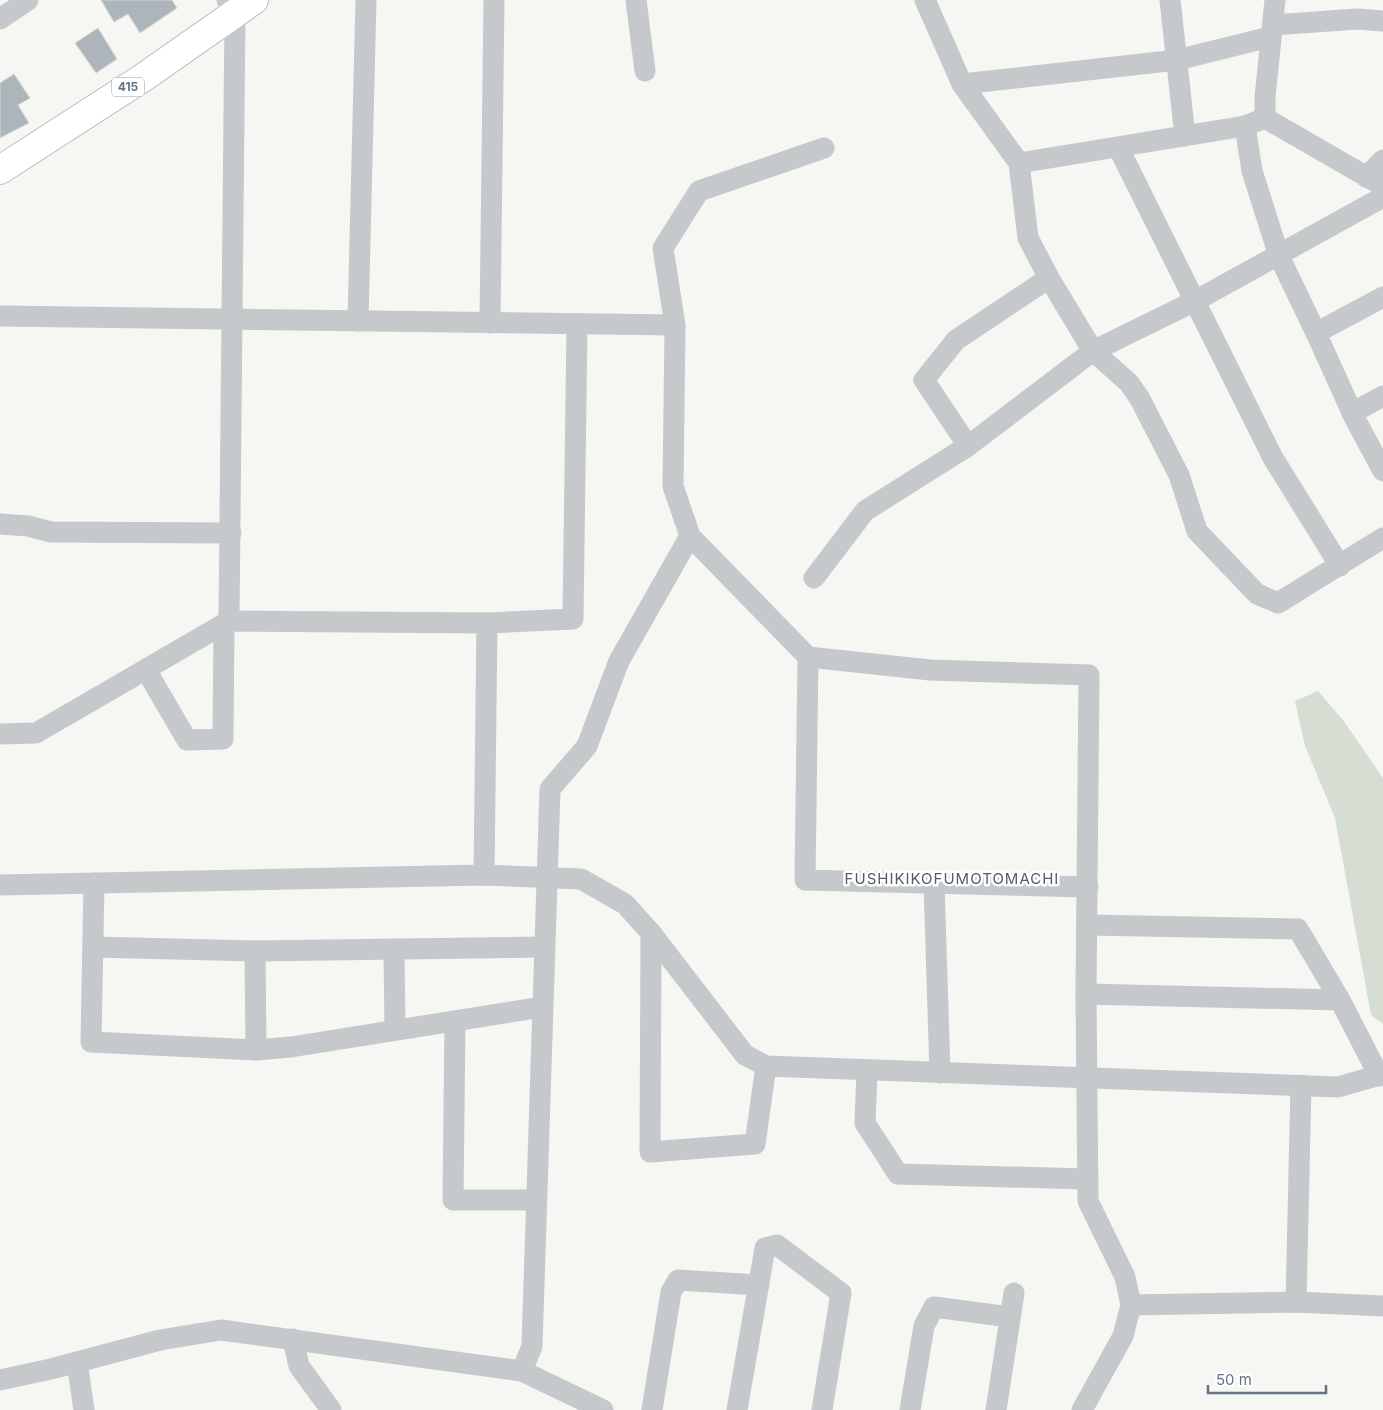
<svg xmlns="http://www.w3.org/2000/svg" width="1383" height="1410" font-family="Inter,sans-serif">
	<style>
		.green { fill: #d6ded3 }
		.building { fill: #adb5bb; stroke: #d7d8d5 }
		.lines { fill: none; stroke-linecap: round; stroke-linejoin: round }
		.highway-casing { stroke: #b7babe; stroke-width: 30 }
		.minor { stroke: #c5c9cc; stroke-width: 21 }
		.highway { stroke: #fff; stroke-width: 28 }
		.labels { text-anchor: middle; stroke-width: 5; stroke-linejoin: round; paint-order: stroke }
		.shield { fill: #fff; stroke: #929daa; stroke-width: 1 }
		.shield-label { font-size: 12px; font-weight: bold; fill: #637386 }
		.neighbourhood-label { font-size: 15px; letter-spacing: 1px; fill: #515d6a; stroke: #fff }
	</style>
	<rect width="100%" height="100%" fill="#f6f6f2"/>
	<path class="green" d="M1318 691 1343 720 1383 778V1024L1371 1015 1335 818 1305 746 1295 701Z"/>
	<g class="building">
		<path d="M101 0H172L177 8 140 33 128 14 114 22Z"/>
		<path d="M98 28 117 59 96 73 75 43Z"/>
		<path d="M14 74 30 98 18 105 29 123 0 138V83Z"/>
	</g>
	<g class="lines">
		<defs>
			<path id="highway" d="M0 170 144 77 254 0"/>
		</defs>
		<use href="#highway" class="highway-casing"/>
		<g class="minor">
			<path d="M227 0 235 12 229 621"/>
			<path d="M636 0 645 71"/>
			<path d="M925 0 962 84 1019 163 1028 238 1049 278 1093 351 1129 383 1140 399 1179 475 1197 531 1257 594 1278 603 1383 538"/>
			<path d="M1170 0 1185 136"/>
			<path d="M0 19 28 0"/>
			<path d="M1273 25 1357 19 1383 21"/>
			<path d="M962 84 1177 60 1270 37"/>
			<path d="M1265 118 1383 186"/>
			<path d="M1265 118V97L1275 0"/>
			<path d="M1245 126 1252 171 1279 256 1316 333 1355 419 1383 471"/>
			<path d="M824 148 699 191 663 248 675 325 673 486 690 536 808 657 930 670 1089 675 1086 994 1088 1201 1125 1277 1131 1305 1123 1336 1082 1410"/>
			<path d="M1119 149 1273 458 1340 566"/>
			<path d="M1019 163 1245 126 1265 118"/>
			<path d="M1366 177 1383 160"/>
			<path d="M0 316 675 325"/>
			<path d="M358 321 366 0"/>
			<path d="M490 323 494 0"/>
			<path d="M1316 333 1383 297"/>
			<path d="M1352 413 1383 396"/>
			<path d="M968 446 924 380 956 340 1049 278"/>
			<path d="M0 524 28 526 51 532 231 533"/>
			<path d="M814 578 865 511 968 446 1093 351 1195 301 1383 197"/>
			<path d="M808 657 805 880 1088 887"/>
			<path d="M146 670 187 740 223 739 224 624"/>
			<path d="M0 734 36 733 229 621 487 623 573 619 577 324"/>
			<path d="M484 875 487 623"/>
			<path d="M94 883 91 1042 256 1050 291 1047 542 1007"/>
			<path d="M934 884 940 1073"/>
			<path d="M0 885 484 875 581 879 625 904 651 933 745 1055 766 1066 1338 1087 1383 1074"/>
			<path d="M1088 925 1298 929 1340 1000 1379 1076"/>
			<path d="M651 933 650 1152 755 1144 766 1066"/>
			<path d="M93 947 255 951 544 947"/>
			<path d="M394 949 395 1030"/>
			<path d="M255 951 256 1050"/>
			<path d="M1086 994 1340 1000"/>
			<path d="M455 1021 453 1200H536"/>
			<path d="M867 1071 865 1123 898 1174 1088 1179"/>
			<path d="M1296 1302 1301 1085"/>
			<path d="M1131 1305 1296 1302 1383 1306"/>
			<path d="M293 1339 299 1366 331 1410"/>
			<path d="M77 1362 84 1410"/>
			<path d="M522 1371 532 1346 550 789 587 746 619 661 690 536"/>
			<path d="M0 1380 51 1369 160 1340 221 1330 522 1371 603 1410"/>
			<path d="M652 1410 671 1292 678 1280 759 1285"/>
			<path d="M737 1410 765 1248 777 1245 841 1293 822 1410"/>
			<path d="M910 1410 924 1326 934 1307 1010 1317"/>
			<path d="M996 1410 1014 1293"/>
		</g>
		<use href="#highway" class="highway"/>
	</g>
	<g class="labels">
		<rect class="shield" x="112" y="77.5" width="32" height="19" rx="4"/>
		<g class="shield-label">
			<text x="128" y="91">415</text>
		</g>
		<g class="neighbourhood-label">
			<text x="952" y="884">FUSHIKIKOFUMOTOMACHI</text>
		</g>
	</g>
	<path d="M1208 1385v8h118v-8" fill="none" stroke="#637386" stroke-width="2.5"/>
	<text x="1216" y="1385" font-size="15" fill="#637386" stroke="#ffffff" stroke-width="4" paint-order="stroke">50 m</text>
</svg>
